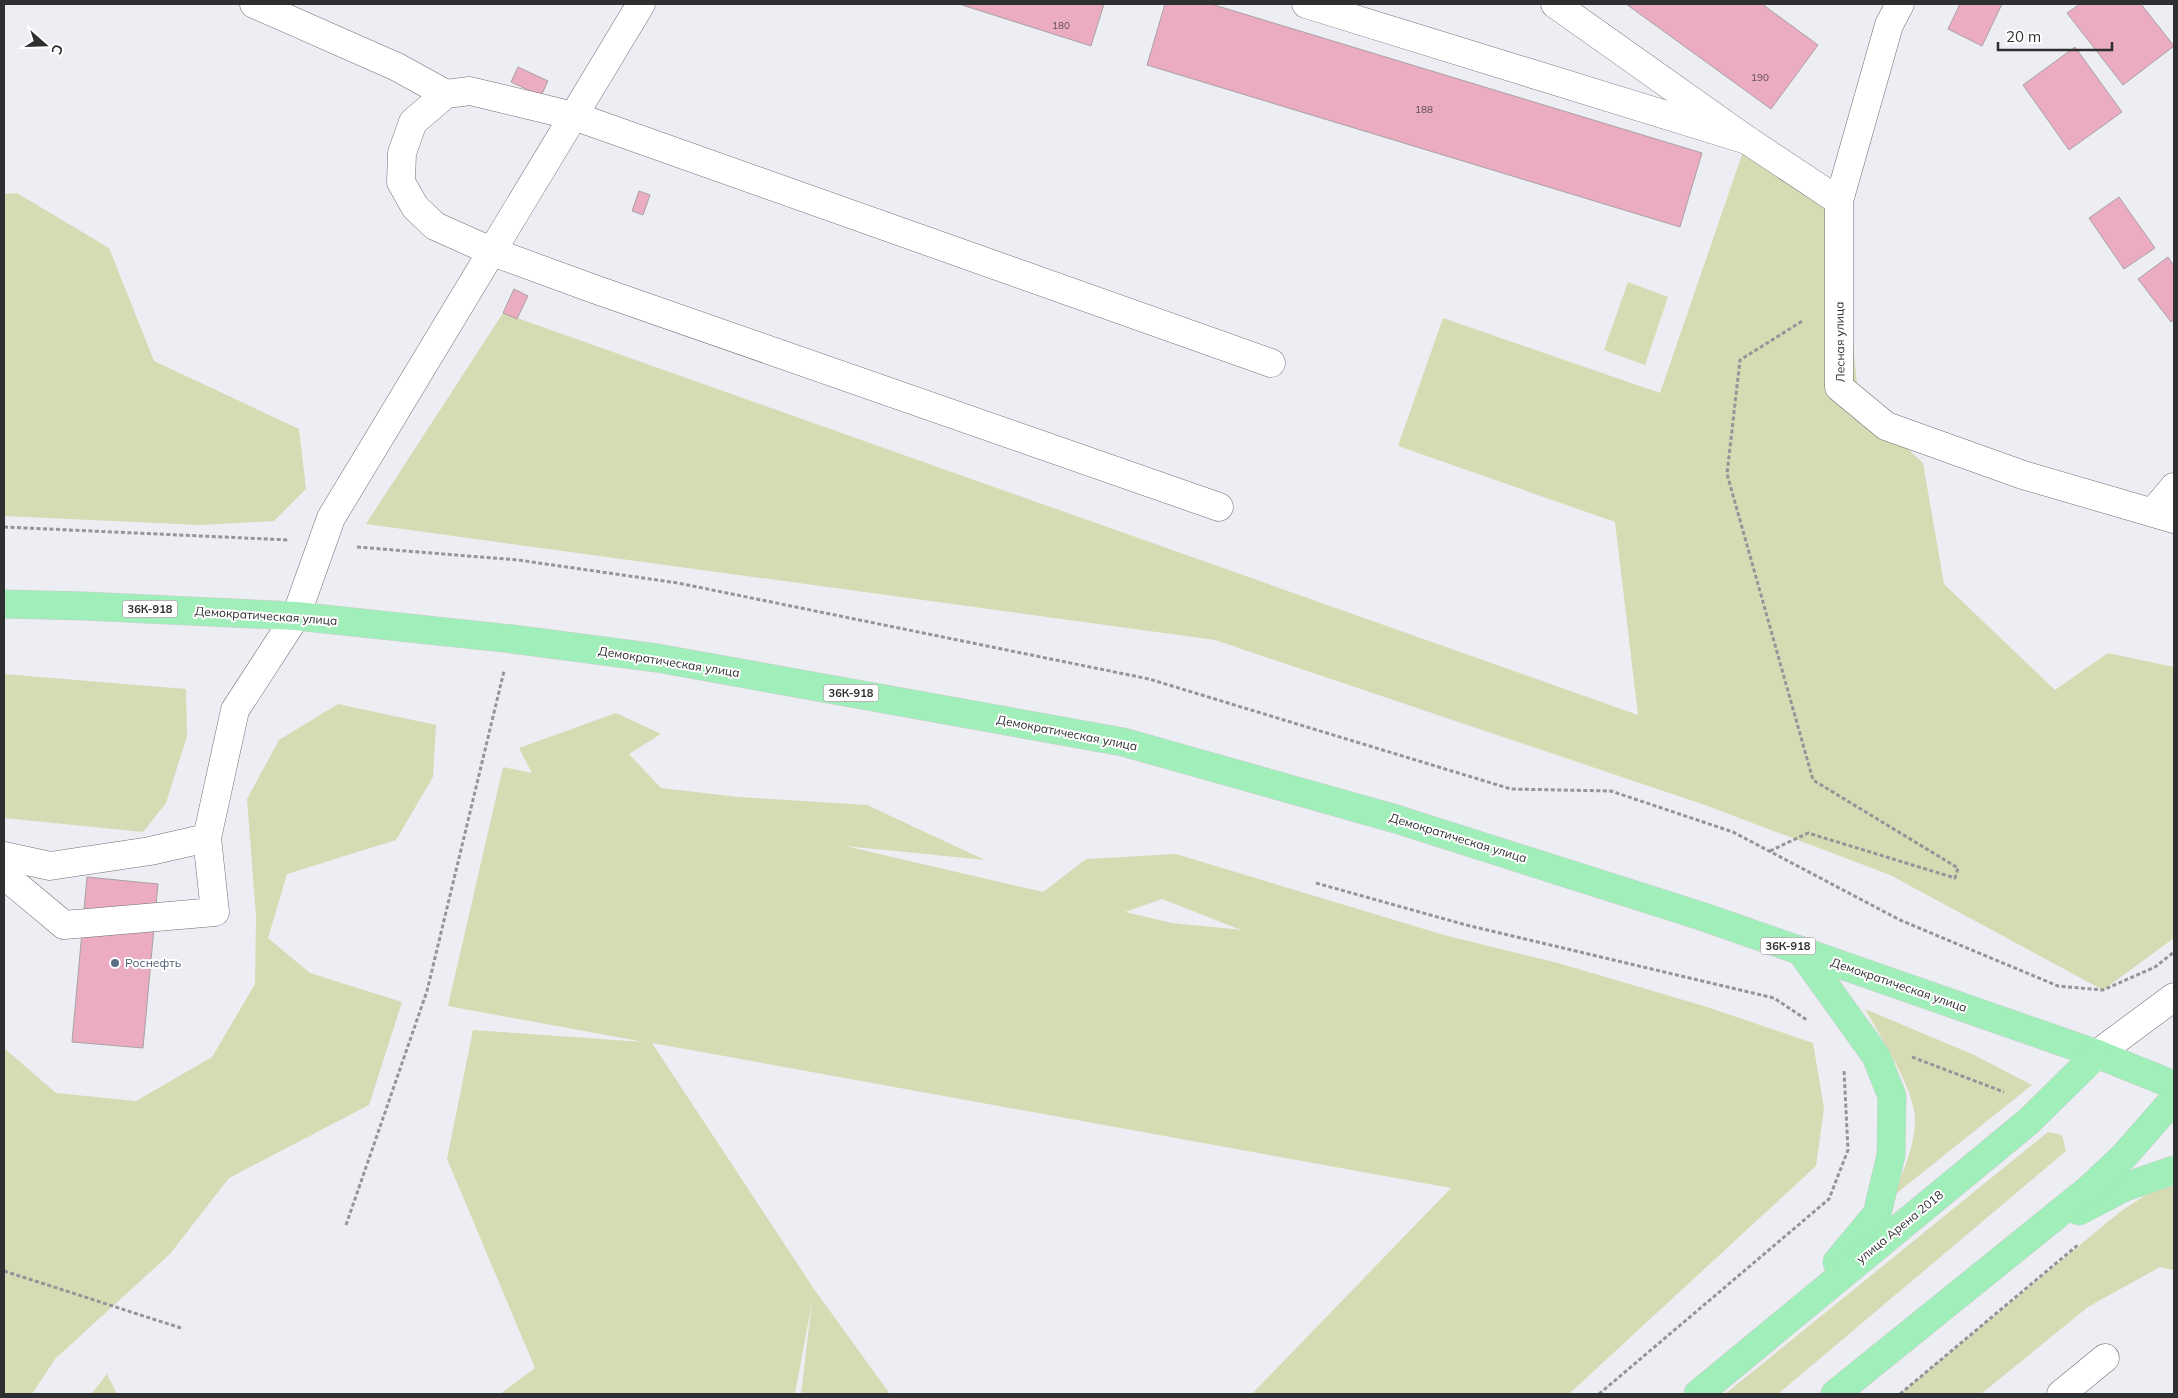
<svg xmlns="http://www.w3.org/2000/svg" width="2178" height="1398" font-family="Mulish,sans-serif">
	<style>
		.green { fill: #d7dbb4; fill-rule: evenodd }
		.building { fill: #ebabc1; stroke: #a9a2a4 }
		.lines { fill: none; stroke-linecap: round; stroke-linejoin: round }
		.minor-casing { stroke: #6f7075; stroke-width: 29 }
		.major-casing { stroke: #cdcdce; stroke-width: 29 }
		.path { stroke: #949599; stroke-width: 3; stroke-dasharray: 4 2.5; stroke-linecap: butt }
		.minor { stroke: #fff; stroke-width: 28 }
		.major { stroke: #a0eeb9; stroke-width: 28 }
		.service-dot { fill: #5c6f8a; stroke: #fff; stroke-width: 2 }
		.labels { text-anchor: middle; stroke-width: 4; stroke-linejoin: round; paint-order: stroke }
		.number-label { font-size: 10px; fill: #5d4e55 }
		.shield { fill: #fff; stroke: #6d6d6f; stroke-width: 1 }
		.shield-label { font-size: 11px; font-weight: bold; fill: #2e2f31 }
		.street-label { font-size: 12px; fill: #2e2f31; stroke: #fff }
		.service-label { font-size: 12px; fill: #4e5e75; stroke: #fff; text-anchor: start }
	</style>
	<rect width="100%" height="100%" fill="#edeef4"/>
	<g class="green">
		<path d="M1747 140 1839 201 1859 404 1923 463 1944 584 2055 690 2108 653 2174 667V938L2103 990 1890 875 1705 805 1215 640 366 524 503 313 1638 715 1615 522 1398 446 1443 318 1660 393Z"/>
		<path d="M17 193 109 248 154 361 299 429 306 489 274 521 200 525 4 516V194Z"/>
		<path d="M1628 282 1668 297 1645 365 1604 350Z"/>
		<path d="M4 674 186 689 187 736 166 803 143 832 4 818Z"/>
		<path d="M338 704 436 725 433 777 396 840 287 874 268 938 310 973 402 1002 369 1105 229 1178 170 1254 55 1359 32 1394H4V1048L56 1093 136 1101 212 1057 255 984 256 916 247 799 279 740Z"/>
		<path d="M616 713 661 734 629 754 661 788 738 797 867 805 985 860 845 846 1043 892 1086 859 1176 854 1444 935 1558 963 1704 1006 1813 1043 1824 1108 1816 1166 1569 1394H1252L1451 1188 652 1043 814 1289 890 1394H801L812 1302 795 1394H500L535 1368 447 1159 473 1030 644 1042 448 1006 503 767 532 773 519 748ZM1162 899 1236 928 1243 930 1172 923 1125 912Z"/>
		<path d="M1865 1009 1972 1054 2032 1085 1892 1197C1902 1176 1915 1145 1915 1121 1916 1090 1880 1037 1865 1009Z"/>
		<path d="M2048 1132 2062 1135 2066 1151 1778 1394H1725Z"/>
		<path d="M2160 1186 2174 1187V1270L2160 1267 2088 1307 1981 1394H1900L2121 1211Z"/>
		<path d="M107 1374 117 1394H91Z"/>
	</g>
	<g class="building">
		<path d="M959 4H1104L1091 46Z"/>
		<path d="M1165 4H1211L1702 153 1680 227 1147 65Z"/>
		<path d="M1626 4H1762L1818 45 1771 109Z"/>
		<path d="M1960 4H2002L1982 46 1948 29Z"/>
		<path d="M2080 4H2141L2174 46 2123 85 2067 13Z"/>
		<path d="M2075 47 2122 112 2069 150 2023 85Z"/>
		<path d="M518 67 548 81 541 96 511 82Z"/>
		<path d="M639 191 650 195 643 215 632 211Z"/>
		<path d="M2119 197 2155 248 2124 269 2089 218Z"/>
		<path d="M2168 257 2174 266V320L2171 322 2138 279Z"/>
		<path d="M514 289 528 296 517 319 503 313Z"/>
		<path d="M87 877 158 884 143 1048 72 1042Z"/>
	</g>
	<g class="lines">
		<defs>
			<g id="minor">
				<path d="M254 4 397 67 446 94"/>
				<path d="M1306 4 1747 140"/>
				<path d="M1555 4 1747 140 1839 201"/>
				<path d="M1900 4 1889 25 1839 201V387L1886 426 2023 475 2174 519"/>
				<path d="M1219 507 594 289 493 252 435 226 415 207 401 182 402 153 413 122 446 94 470 91 574 116 1271 363"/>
				<path d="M2153 512 2174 487"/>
				<path d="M4 856 50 866 150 851 207 838 235 710 296 616 331 518 641 4"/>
				<path d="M4 875 64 925 215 912 207 838"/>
				<path d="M2097 1054 2174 997"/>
				<path d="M2061 1394 2105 1358"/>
			</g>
			<g id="major">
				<path d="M4 604 84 606 296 616 512 639 657 658 1123 742 1396 819 1701 916 2097 1054 2174 1085"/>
				<path d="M1800 950 1876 1056 1892 1096 1891 1155 1877 1214 1837 1262"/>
				<path d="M2079 1211 2125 1187 2174 1170"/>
				<path d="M1698 1394 2029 1121 2097 1054"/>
				<path d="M1835 1394 2089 1189 2124 1156 2174 1099"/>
			</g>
		</defs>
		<use href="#minor" class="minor-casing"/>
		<use href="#major" class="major-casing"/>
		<g class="path">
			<path d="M4 527 289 540"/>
			<path d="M357 547 518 560 678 583 1149 679 1511 789 1611 791 1733 832 1900 920 2058 986 2103 990 2155 967 2174 952"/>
			<path d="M1770 851 1808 833 1955 878 1958 868 1813 780 1727 474 1740 360 1804 320"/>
			<path d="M1316 883 1466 925 1774 998 1807 1020"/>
			<path d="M1912 1057 2004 1092"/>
			<path d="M346 1225 427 991 504 671"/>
			<path d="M4 1271 181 1328"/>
			<path d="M1599 1394 1829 1199 1848 1150 1844 1070"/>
			<path d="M1900 1394 2079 1244"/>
		</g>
		<use href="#minor" class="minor"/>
		<use href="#major" class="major"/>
	</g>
	<circle class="service-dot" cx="115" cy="963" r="5"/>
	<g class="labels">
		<g class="number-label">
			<text x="1061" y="29">180</text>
			<text x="1760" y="81">190</text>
			<text x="1424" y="113">188</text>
		</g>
		<g class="shield">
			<rect x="122.5" y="600.5" width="55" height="17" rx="4"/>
			<rect x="823.5" y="684.5" width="55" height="17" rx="4"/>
			<rect x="1760.5" y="937.5" width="55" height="17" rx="4"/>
		</g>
		<g class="shield-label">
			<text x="150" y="613">36К-918</text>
			<text x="851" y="697">36К-918</text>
			<text x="1788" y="950">36К-918</text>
		</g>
		<g class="street-label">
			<text transform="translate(1840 342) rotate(-91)" y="4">Лесная улица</text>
			<text transform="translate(266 616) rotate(4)" y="4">Демократическая улица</text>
			<text transform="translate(669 662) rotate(9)" y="4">Демократическая улица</text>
			<text transform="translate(1067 733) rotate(11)" y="4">Демократическая улица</text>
			<text transform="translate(1458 838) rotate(17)" y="4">Демократическая улица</text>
			<text transform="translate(1899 985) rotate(19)" y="4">Демократическая улица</text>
			<text transform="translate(1900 1227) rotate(-39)" y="4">улица Арена 2018</text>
		</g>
		<g class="service-label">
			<text x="125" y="967">Роснефть</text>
		</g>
	</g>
	<rect width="2178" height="1398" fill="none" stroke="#2e2f31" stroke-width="10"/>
	<g transform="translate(45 45) rotate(110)" stroke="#ffffff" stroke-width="4" paint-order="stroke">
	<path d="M0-4L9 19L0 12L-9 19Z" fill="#2e2f31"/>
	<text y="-8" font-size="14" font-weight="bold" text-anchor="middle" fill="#2e2f31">С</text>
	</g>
	<path d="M1998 42v8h114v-8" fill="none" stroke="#2e2f31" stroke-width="2.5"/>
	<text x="2006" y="42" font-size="15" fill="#2e2f31" stroke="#ffffff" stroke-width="4" paint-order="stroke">20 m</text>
</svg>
